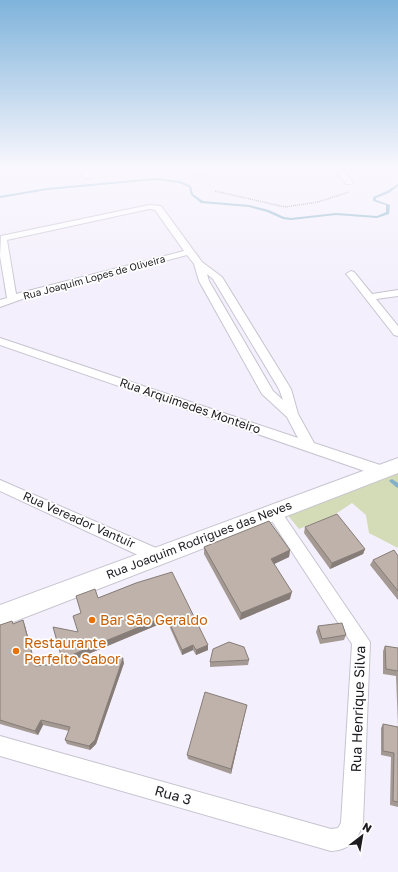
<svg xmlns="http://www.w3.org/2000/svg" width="398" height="872" font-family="'Golos Text',sans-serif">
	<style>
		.green { fill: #d3dcb7 }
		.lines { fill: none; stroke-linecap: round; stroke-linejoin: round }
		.stream { fill: #83b1c8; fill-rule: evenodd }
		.street-casing { stroke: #c7c4d0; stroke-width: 2 }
		.secondary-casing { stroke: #c7c4d0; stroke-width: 2 }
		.path { stroke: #96939d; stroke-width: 1.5; stroke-dasharray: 1 1; stroke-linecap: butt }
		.street { fill: #fff; fill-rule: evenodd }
		.secondary { fill: #fff; fill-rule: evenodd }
		.wall { fill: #a49993 }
		.shaded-wall { fill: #867d78 }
		.building { fill: #bfb2ab; stroke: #867d78 }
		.food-dot { fill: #e8710a; stroke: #fff; stroke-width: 1.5 }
		.labels { text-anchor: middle; stroke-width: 3.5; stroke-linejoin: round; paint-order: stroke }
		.far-street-label { font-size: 10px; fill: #1d1b20; stroke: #fff }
		.street-label { font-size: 12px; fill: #1d1b20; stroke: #fff }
		.near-food-label { font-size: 14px; fill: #c56008; stroke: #fff; text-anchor: start }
		.near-street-label { font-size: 14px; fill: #1d1b20; stroke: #fff }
	</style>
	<rect width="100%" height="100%" fill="#f3effc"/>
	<path class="green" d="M398 470V548L369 533 366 515 352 503 334 515 299 529 286 513Z"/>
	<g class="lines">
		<g class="stream">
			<path d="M392 168H395L398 170V172Z"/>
			<path d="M155 178 180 181 191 186 193 194 203 201 249 205 269 210 284 217 291 218 336 213 377 216 386 212V205L373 201V197L387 191 398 184V186L389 193 376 198V200L390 205 389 214 377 218 336 215 291 220 283 219 267 212 249 207 201 203 191 195 189 187 179 183 155 180 47 190 0 198V196L47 188Z"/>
			<path d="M392 479 398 483V488L396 487 389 481 390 480Z"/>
		</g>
		<defs>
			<g id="street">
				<path d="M79 168H86L91 176 90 178H84Z"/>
				<path d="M188 168H223L198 173Z"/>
				<path d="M334 168H341L353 182 352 184H346Z"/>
				<path d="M149 205 161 206 202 262 222 277 291 389 298 414 314 443 386 467 388 471 386 475 381 476 376 475 0 345V338L298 438 287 417 262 394 199 281 194 264 187 255 25 298 0 307V300L7 298 0 256 1 236ZM149 209 155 210 184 251 16 294 7 240ZM207 274 213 279 279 389 283 400 273 391 209 281Z"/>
				<path d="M351 271 354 272 372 294 398 290V296L376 299 398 326V336L394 335 348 276 346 274Z"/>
				<path d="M0 480 163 551 165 556 163 561 157 563 151 561 0 491Z"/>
				<path d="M273 505 278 507 370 642 363 823C358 840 350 850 331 851L0 756V736L331 829 338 828 341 823 352 644 268 515 266 511 268 507Z"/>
			</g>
			<path id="secondary" d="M398 458V473L0 627V605Z"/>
		</defs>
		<use href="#street" class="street-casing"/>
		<use href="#secondary" class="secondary-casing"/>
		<path class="path" d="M215 191 285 207 318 202 349 192"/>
		<use href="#street" class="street"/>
		<use href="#secondary" class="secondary"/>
	</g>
	<g class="wall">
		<path d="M305 527 365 549 363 554 330 569 304 533Z"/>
		<path d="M204 547 290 550 289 557 274 564 290 599 240 620 204 554Z"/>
		<path d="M398 556V600L370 565 373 560Z"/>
		<path d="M136 583 208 645V650L196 655 193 650 182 655 167 621 67 663H124L96 744 90 750 67 744 65 740 69 731 43 725 38 735 0 724V625L13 624 23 620 25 626 36 666 64 663 78 632 81 613 98 598Z"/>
		<path d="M318 626 346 635 344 640 320 644 316 632Z"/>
		<path d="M385 646 398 648V807L390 805 391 757 381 755V728L383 724 398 727 396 676 383 674V651Z"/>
		<path d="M249 660 248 665 210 667V662Z"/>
		<path d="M247 705 231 774 188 759 187 755Z"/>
	</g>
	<g class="shaded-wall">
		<path d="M365 549 363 554 330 569 332 563Z"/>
		<path d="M290 550 289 557 270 566 271 559Z"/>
		<path d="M292 592 290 599 240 620 241 613Z"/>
		<path d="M166 616 167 621 64 664 62 659Z"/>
		<path d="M23 620 25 626 37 671 35 666Z"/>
		<path d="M193 645V650L182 655V650Z"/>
		<path d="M208 645V650L196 655V650Z"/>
		<path d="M123 658 124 663 96 744 90 750 89 746Z"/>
		<path d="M247 705 246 709 231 774V769Z"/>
		<path d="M41 720 43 725 38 735 35 731Z"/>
	</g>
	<g class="building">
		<path d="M337 514 365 549 332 563 305 527Z"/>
		<path d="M269 521 290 550 271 559 292 592 241 613 204 547Z"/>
		<path d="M394 550 398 556V591L373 560Z"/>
		<path d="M172 572 208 645 196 650 193 645 182 650 166 616 62 659 53 627 78 632 73 616 81 613 76 596 95 589 98 598 136 583Z"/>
		<path d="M23 620 35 666 123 658 95 740 89 746 65 740 70 727 41 720 35 731 0 720V625L12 621 13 624Z"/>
		<path d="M342 623 346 635 322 639 318 626Z"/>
		<path d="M229 642 244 647 249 660 210 662 213 649Z"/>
		<path d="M385 646 398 648V671L386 669Z"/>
		<path d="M205 692 247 705 231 769 187 755Z"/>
		<path d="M383 724 398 727V802L393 801 394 753 383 751Z"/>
	</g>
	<linearGradient id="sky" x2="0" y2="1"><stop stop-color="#7fb3db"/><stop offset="0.58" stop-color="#faf8fe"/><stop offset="1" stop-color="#faf8fe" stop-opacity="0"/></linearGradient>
	<rect width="398" height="290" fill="url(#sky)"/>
	<g class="food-dot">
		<circle cx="92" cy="620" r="4"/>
		<circle cx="16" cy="651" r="4"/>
	</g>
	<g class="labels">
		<g class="far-street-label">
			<text transform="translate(94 277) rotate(-15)" y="4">Rua Joaquim Lopes de Oliveira</text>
		</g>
		<g class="street-label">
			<text transform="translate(190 406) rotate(19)" y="4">Rua Arquimedes Monteiro</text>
			<text transform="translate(79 520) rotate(24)" y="4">Rua Vereador Vantuir</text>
			<text transform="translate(199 540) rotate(-21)" y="4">Rua Joaquim Rodrigues das Neves</text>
		</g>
		<g class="near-food-label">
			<text x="100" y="625">Bar São Geraldo</text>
			<text x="24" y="648">Restaurante<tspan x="24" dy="16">Perfeito Sabor</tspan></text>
		</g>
		<g class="near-street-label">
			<text transform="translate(358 709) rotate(-88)" y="5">Rua Henrique Silva</text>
			<text transform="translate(173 795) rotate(16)" y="5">Rua 3</text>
		</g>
	</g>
	<g transform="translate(362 836) rotate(31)" stroke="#ffffff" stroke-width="3" paint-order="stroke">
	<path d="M0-3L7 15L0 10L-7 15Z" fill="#1d1b20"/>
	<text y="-6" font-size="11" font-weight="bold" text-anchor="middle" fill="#1d1b20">N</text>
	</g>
</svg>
